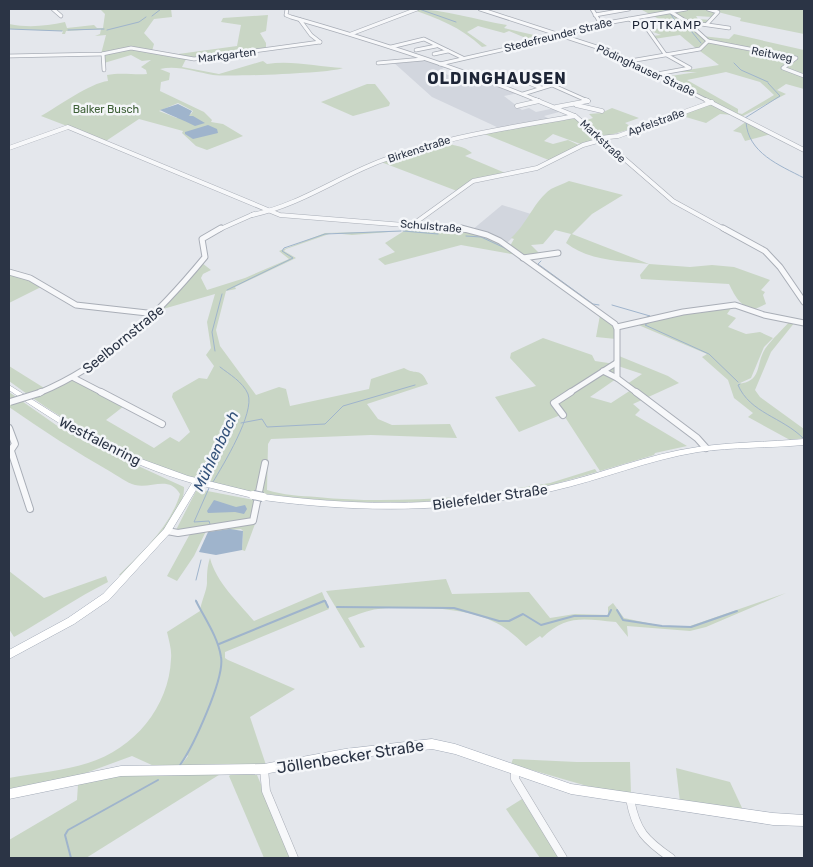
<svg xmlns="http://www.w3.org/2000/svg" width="813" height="867" font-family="Rubik,sans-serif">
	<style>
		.built { fill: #d2d6de }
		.green { fill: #c9d6c5; fill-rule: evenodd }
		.water { fill: #9fb4cc }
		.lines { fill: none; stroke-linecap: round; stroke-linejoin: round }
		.stream-far1 { stroke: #9fb4cc; stroke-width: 1 }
		.stream { stroke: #9fb4cc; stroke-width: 2 }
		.minor-far4-casing { stroke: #a9aeb7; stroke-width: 4.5 }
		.minor-far3-casing { stroke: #a9aeb7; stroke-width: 5 }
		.minor-far2-casing { stroke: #a9aeb7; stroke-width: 7 }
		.minor-far1-casing { stroke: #a9aeb7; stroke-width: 8 }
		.minor-casing { stroke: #a9aeb7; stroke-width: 9 }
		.major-casing { stroke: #a3abb8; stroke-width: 1 }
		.minor-far4 { stroke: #f7f8fa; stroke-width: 3 }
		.minor-far3 { stroke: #f7f8fa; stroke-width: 4 }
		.minor-far2 { stroke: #f7f8fa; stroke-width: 5 }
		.minor-far1 { stroke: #f7f8fa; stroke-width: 6 }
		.minor { stroke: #f7f8fa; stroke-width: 8 }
		.major { fill: #fff; fill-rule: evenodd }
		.minor-bridge-casing { stroke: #a9aeb7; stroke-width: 8; stroke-linecap: butt }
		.major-bridge-casing { stroke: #a3abb8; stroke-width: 10; stroke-linecap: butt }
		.minor-bridge { stroke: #f7f8fa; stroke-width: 6 }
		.major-bridge { stroke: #fff; stroke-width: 8 }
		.labels { text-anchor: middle; stroke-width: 5; stroke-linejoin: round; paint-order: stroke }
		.far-street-label { font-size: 11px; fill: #2b3445; stroke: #f4f6f9 }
		.far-park-label { font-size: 11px; fill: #3f6138; stroke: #f4f6f9 }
		.far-neighbourhood-label { font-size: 12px; letter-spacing: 1px; fill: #1d2536; stroke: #f4f6f9 }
		.street-label { font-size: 14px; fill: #2b3445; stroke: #f4f6f9 }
		.water-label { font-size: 15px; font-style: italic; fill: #34527a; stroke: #f4f6f9 }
		.far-district-label { font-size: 16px; font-weight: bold; letter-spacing: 1px; fill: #1d2536; stroke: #f4f6f9 }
		.near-street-label { font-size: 16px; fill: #2b3445; stroke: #f4f6f9 }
	</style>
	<rect width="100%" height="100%" fill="#e4e7ec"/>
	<g class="built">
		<path d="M423 59 446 67 442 68 445 70 442 72 448 75 458 70 518 93 504 96 522 110 529 108 536 112 555 108 563 111 544 116 551 120 499 128 432 97 393 62Z"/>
		<path d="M502 205 531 214 521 229 507 243 472 230Z"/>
	</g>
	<g class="green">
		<path d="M100 9H171L172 17 154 19 144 33 154 44 152 51 171 55 237 46 241 25 221 22 223 18 268 15 266 31 260 33 266 43V50L186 59 182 67 219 74 263 61 267 64C292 60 318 67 343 68 334 73 230 77 213 75 195 72 178 65 160 69L170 73 169 80 161 82 160 91 204 112 212 120 211 122 223 124 243 136 207 150 196 146 182 133 183 131 139 119 106 141 41 116C59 106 90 83 108 81L107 75C121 72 133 75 147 74L146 70 141 67 151 60 142 61 131 55 104 63 101 54 106 35 95 36 100 34 101 29 66 31 65 34H62L63 31 9 29V24C29 28 46 26 65 22L67 28 94 25 97 28H103L105 14ZM178 103 193 111 191 114 177 118 159 111Z"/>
		<path d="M411 9C444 9 477 20 507 25L504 28 538 36 528 39 509 31 504 33 478 26 467 32 487 46 482 47C461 27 437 18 411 9Z"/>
		<path d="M644 9H804V34L740 21 741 18 718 12 713 17 696 16 698 19 711 20 707 23H689L702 36 729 39 734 34 804 50V89L786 84 777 90 786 94 741 117 664 77 697 72H675L719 65C706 55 693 47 680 35L654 39 652 36 661 35 648 30 675 26 670 23 646 24 659 23 656 20 659 19 642 10ZM726 72 760 82 774 95 742 114 738 113V109L687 80Z"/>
		<path d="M367 84H375L390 103 389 106 353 116 321 102Z"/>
		<path d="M706 104 714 105 734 115 720 114 706 123 679 115Z"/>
		<path d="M612 108 639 118 625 123 634 128 603 137 584 121 593 118 589 114 601 113Z"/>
		<path d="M576 118 599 139 583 145 553 134 544 141 553 144 568 140 581 146 551 161 482 133Z"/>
		<path d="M747 121 771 134 745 141 741 133 733 131Z"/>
		<path d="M444 141C454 148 460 143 472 153L465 156 510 175 474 180 457 191 381 162Z"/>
		<path d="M569 181 623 195 592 214 572 234 649 264 690 267 712 265 734 267 770 280 761 290 765 292 763 295 766 304 753 310C739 304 736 298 729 284L641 279 640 275 649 264C621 261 589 261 566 243L571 234 555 230 543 244 531 245 539 253 524 256 510 246 514 239 511 238C527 224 534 201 551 189 556 186 564 184 569 181Z"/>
		<path d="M412 226C455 230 480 229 517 255L461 245 385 265 378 259 395 252 385 243Z"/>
		<path d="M401 231 352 235 332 233 286 249 284 251 296 258 235 287 236 289 226 291 216 330 220 346 256 395 279 387 286 389 290 406 369 389 371 379 404 368C417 376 420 366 428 384L367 404 378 419 392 425 450 424 457 438 371 435 271 439 268 444 267 490C283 495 300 496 317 497 365 502 411 500 459 497L460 500C357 506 254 502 156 466 103 445 55 415 9 381V366L49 391 74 380 124 406 106 420 154 448 170 437 179 442 190 432 172 397 173 393 199 378 207 379 214 366 206 355 211 348 207 322 215 294 163 309 202 263 211 270 203 274 201 278 207 290 245 278 289 259 279 251 325 233Z"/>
		<path d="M9 271C23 273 33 277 43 286L9 303Z"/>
		<path d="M732 307 727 314 736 318 728 327 746 334 760 332 773 338 764 347 751 378 738 384C763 381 755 365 765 349 772 339 782 330 790 321L795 322 771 352 755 390 760 397 804 429V438L790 440 748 417 753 413 734 398 728 380 702 357 707 354 636 324 685 313Z"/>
		<path d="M600 315 615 326 616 339 596 337Z"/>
		<path d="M543 338 592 355 595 361 615 364 616 379 590 397 611 403 631 390 627 384 642 374 618 366 619 356 668 376 679 383 633 404 640 410 635 415 687 446 655 453 654 455 600 471 563 414 519 432 495 397 536 386 510 358 511 353Z"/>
		<path d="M9 392 56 425 86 442 184 487C186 514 141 556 123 576L119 575C143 551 170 527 180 494 169 475 151 489 135 485 127 483 118 476 111 472 76 452 42 430 9 407Z"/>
		<path d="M595 469 597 472 544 487 463 500 462 497 550 483Z"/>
		<path d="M197 489 254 500 255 502 251 520 176 530Z"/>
		<path d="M255 524 245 551 242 550 243 531 241 529 208 532 207 529 194 556 177 581 167 576 191 532Z"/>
		<path d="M210 558C216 582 238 602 254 621L322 592 329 609 225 652V658L228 660 295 689 250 717 266 765H181L188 756 187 755 179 765 154 766 132 756 83 774 9 789V778C35 773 63 771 88 763 134 749 169 707 171 659 172 650 169 641 167 632L200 611C201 602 207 590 207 583 207 574 207 567 210 558Z"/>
		<path d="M9 571 44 598 106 576 108 582C76 598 46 619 14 637L9 629Z"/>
		<path d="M446 579 452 594 529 592 550 618 575 614 608 615V607L613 603 624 618 662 626H690L786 593 706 627 690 631 627 626 628 637 616 622C584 619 566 614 542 638L540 636 526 646C516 636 506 627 492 621 463 607 410 606 378 609 368 610 357 615 348 618L365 647 360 648 326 591Z"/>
		<path d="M513 759 577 762H630L631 794 587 786 511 764Z"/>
		<path d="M676 768 730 782 743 810 680 802Z"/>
		<path d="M222 773 86 858H9V840L77 800 78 784 129 774Z"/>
		<path d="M233 773 257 775 292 858H264L229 776Z"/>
		<path d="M522 799 559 858H540L506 809Z"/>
	</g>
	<g class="water">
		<path d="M178 104 192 111 189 116H193L205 123 195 126C183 120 172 116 160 110Z"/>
		<path d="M208 125 217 129 218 133 193 139 185 134V132Z"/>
		<path d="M214 500 236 507 245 505 247 509 244 514 235 512 208 513 207 511Z"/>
		<path d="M230 529 243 531 242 550 216 555 199 552 208 532Z"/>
	</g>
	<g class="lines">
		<g class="stream-far1">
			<path d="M419 9 456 22"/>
			<path d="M662 9 667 11"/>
			<path d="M670 13 676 22 687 26 701 43"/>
			<path d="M152 16 161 9"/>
			<path d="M9 29 62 31"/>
			<path d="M68 30 104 29"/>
			<path d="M107 30 139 22 146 17"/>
			<path d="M734 63 741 70 768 82"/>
			<path d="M745 118 780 96 768 83"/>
			<path d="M746 122C748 153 779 165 804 178"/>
			<path d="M403 231 438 234"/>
			<path d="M466 236 481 237 507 249"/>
			<path d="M541 261 538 264 593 304 599 305"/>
			<path d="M227 290 293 258 282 251 284 248 325 234 401 231"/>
			<path d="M612 305 650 316 647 317"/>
			<path d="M650 322 645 325 709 354 738 382"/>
			<path d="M215 351 212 332 222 294"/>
			<path d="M740 384 738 385C750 413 782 417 803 438"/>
			<path d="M241 423 262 419 267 427 325 424 343 406 415 385"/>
			<path d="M213 482C223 465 255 413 248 394 243 382 229 374 220 367"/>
			<path d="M209 488 194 522 209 521 210 524"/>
			<path d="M196 580 201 560"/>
			<path d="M196 600 197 602"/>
			<path d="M321 602 325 600 326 602"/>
		</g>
		<g class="stream">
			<path d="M325 601 328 607"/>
			<path d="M337 607 454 608 499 621H509L523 614 541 625 574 616H608L611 610"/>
			<path d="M617 610 623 620 662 626 691 627 737 611"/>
			<path d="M219 644 324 601"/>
			<path d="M180 765C193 747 225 678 221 657 218 637 205 619 196 601"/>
			<path d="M71 858 65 835 68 830 158 780"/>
		</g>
		<defs>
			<g id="minor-far4">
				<path d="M53 9 61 16"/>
				<path d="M287 9 286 15 291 17C375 41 459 68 539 101"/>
				<path d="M480 9 609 51 708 101"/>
				<path d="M592 9 601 24"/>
				<path d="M595 15 629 9"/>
				<path d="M629 19 648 30 665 54 690 68 657 74"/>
				<path d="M300 20 311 35 320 42"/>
				<path d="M687 22 729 28"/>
				<path d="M707 24 718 12 708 9"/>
				<path d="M351 34 417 9"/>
				<path d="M708 41 796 58 783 68 804 76"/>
				<path d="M391 47 424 39 463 58"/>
				<path d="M416 50 436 46"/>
				<path d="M103 54 104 70"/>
				<path d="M434 54 448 51"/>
				<path d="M9 56 102 54 131 48 194 59 320 42"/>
				<path d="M630 61 700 49 708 41 687 22 671 12"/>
				<path d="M378 63 423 59"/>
				<path d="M440 64 545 40 601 24 686 9"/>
				<path d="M524 81 541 88"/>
				<path d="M523 94 552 85 588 101"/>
			</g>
			<g id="minor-far3">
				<path d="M536 100 575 116 673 201 726 230"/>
				<path d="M586 100 588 101"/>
				<path d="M706 100 804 150"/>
				<path d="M576 105 602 111"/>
				<path d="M517 106 539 101"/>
				<path d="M556 107 588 101"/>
				<path d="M600 138 618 136 712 102"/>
				<path d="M9 148 68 127 280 215 466 230"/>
				<path d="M252 215C297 206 335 179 378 162 441 137 509 128 575 116"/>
				<path d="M412 225 473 181 537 168 583 145 601 140"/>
				<path d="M218 230 254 214"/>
			</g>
			<g id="minor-far2">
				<path d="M461 228 487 235 500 241 615 324 617 329V378L637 393"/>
				<path d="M723 228 765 251 780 267 804 302"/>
				<path d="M523 258 558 253"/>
				<path d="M9 272 30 278 76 305 156 314"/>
				<path d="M617 327 683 312 735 305 764 315 804 323"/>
				<path d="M603 371 617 378"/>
				<path d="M74 378 103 393"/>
				<path d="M39 393C107 365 159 313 205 257L202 239 221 228"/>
				<path d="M569 393 616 363"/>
			</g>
			<g id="minor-far1">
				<path d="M101 392 162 424"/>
				<path d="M636 392 697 438 706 448"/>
				<path d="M39 393 41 392"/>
				<path d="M563 415 554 403 571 392"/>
				<path d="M9 428 15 444 9 453"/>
				<path d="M11 451 30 509"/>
				<path d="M167 531 178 533 253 521 265 463"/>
			</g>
			<g id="minor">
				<path d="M264 769 266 791 294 858"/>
				<path d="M515 771V779L563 858"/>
				<path d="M630 799C636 831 645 840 671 858"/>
			</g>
			<g id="major">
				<path d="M9 385 79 429 133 456 188 476 253 492 256 493 257 495 256 497 253 498 199 485 170 533 109 600 74 624 9 659V650L68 618 103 594 164 529 192 483C125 464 66 430 9 390Z"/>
				<path d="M804 439V445C769 448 733 447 698 452 648 460 601 480 552 491 456 513 361 513 263 500L260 499 259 497 260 495 263 494C361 507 456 507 552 485 601 474 648 454 698 447 733 442 769 442 804 439Z"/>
				<path d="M432 739 455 744 571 784 773 813 804 815V826L773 825 571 794 455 754 432 749 345 759 264 774 121 776 9 799V789L121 766 264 764 345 749Z"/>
			</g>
		</defs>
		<use href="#minor-far4" class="minor-far4-casing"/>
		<use href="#minor-far3" class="minor-far3-casing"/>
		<use href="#minor-far2" class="minor-far2-casing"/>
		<use href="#minor-far1" class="minor-far1-casing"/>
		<use href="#minor" class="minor-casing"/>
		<use href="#major" class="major-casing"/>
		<use href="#minor-far4" class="minor-far4"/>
		<use href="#minor-far3" class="minor-far3"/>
		<use href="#minor-far2" class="minor-far2"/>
		<use href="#minor-far1" class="minor-far1"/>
		<use href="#minor" class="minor"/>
		<use href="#major" class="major"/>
		<defs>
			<path id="minor-bridge" d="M10 402 39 393"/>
			<path id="major-bridge" d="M253 495 263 497"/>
		</defs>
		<use href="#minor-bridge" class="minor-bridge-casing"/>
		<use href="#major-bridge" class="major-bridge-casing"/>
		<use href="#minor-bridge" class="minor-bridge"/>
		<use href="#major-bridge" class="major-bridge"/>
	</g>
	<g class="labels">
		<g class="far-street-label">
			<text transform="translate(558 35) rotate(-14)" y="4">Stedefreunder Straße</text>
			<text transform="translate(772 54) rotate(11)" y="4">Reitweg</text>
			<text transform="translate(227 55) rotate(-7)" y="4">Markgarten</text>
			<text transform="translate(646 70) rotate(25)" y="4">Pödinghauser Straße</text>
			<text transform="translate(656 122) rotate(-20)" y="4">Apfelstraße</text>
			<text transform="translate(603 141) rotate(43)" y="4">Markstraße</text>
			<text transform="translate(419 149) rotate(-18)" y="4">Birkenstraße</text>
			<text transform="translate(431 226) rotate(5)" y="4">Schulstraße</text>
		</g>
		<g class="far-park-label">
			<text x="106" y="113">Balker Busch</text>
		</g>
		<g class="far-neighbourhood-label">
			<text x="667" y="29">POTTKAMP</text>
		</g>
		<g class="street-label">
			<text transform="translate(123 339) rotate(-39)" y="5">Seelbornstraße</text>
			<text transform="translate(100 441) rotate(27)" y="5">Westfalenring</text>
			<text transform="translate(490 497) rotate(-8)" y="5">Bielefelder Straße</text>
		</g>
		<g class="water-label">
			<text transform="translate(216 451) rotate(-65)" y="5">Mühlenbach</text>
		</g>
		<g class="far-district-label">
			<text x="497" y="84">OLDINGHAUSEN</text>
		</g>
		<g class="near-street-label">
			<text transform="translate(350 756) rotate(-9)" y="6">Jöllenbecker Straße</text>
		</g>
	</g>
	<rect width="813" height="867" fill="none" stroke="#2b3445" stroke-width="20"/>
</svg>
